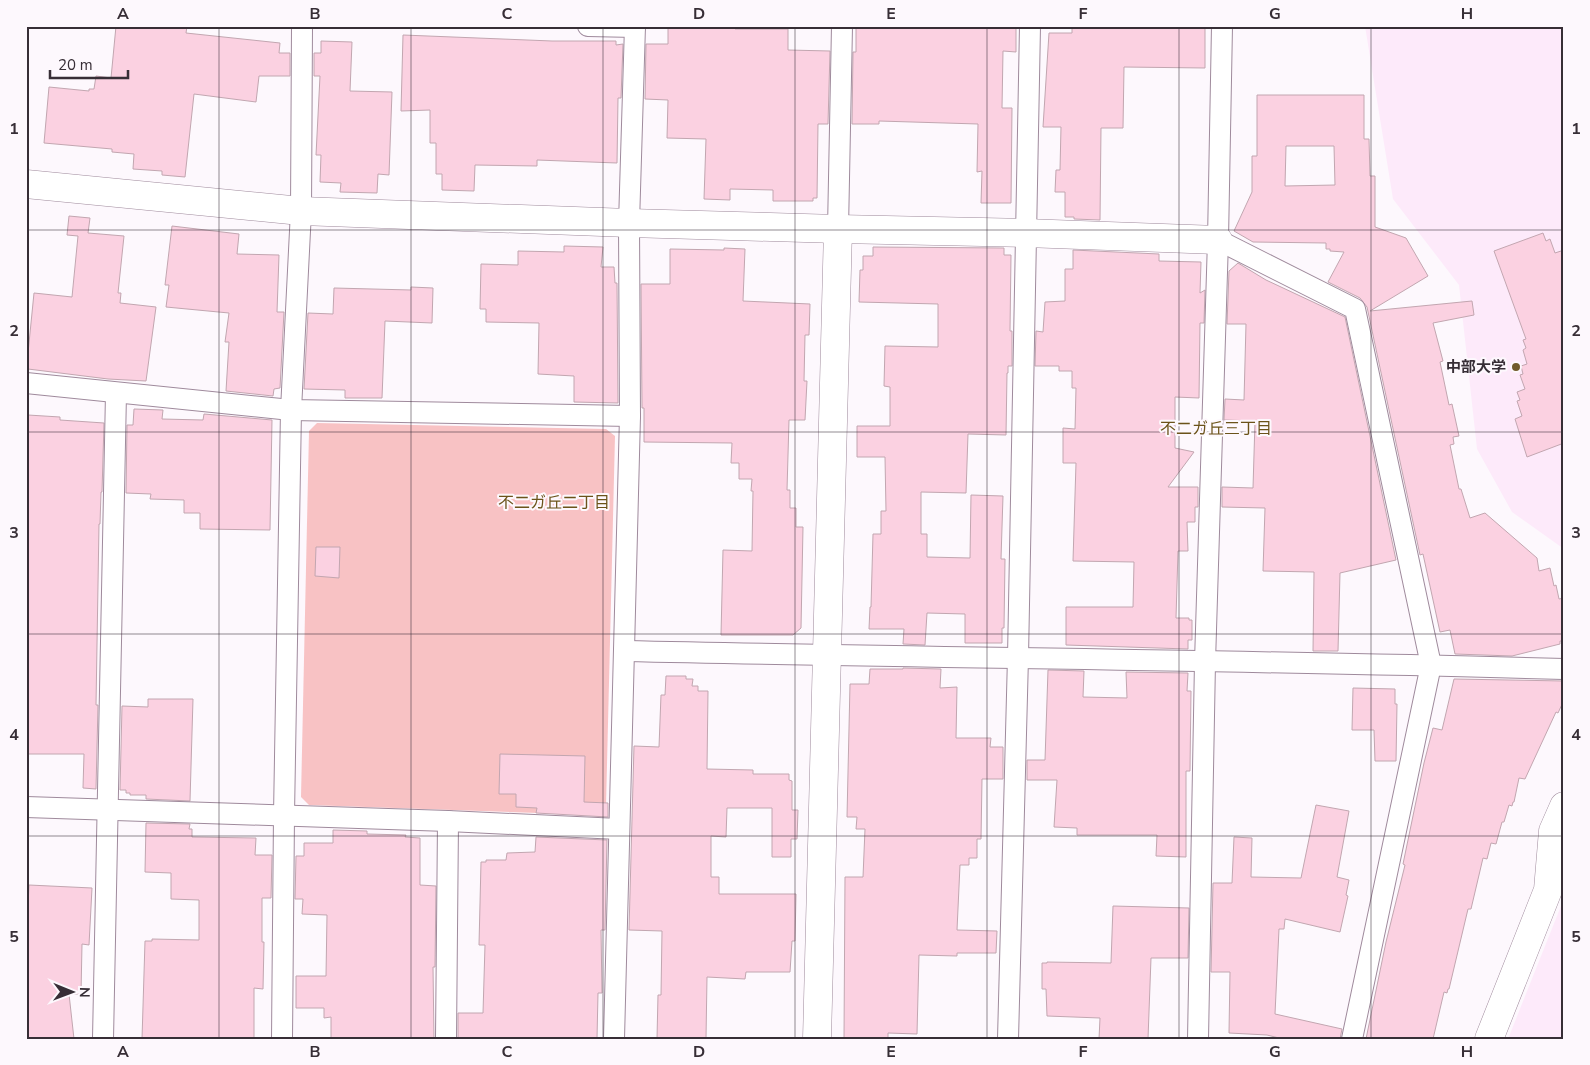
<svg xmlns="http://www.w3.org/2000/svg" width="1590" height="1065" font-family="'Nunito Sans','Noto Sans JP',sans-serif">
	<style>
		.built { fill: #fdeafa }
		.green { fill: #f8c2c4 }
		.building { fill: #fbd1e1; stroke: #c2a6b0; fill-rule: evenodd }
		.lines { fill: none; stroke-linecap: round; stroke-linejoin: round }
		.street-casing { stroke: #9f8a9c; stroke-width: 22 }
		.secondary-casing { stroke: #9f8a9c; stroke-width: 29 }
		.street { stroke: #fff; stroke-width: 20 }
		.secondary { stroke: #fff; stroke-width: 28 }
		.grid { fill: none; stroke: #372e36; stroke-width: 1; stroke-opacity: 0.55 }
		.poi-dot { fill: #715b2b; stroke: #fdf8fd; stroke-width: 2 }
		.labels { text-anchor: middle; stroke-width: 4; stroke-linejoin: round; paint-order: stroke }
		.poi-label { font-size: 15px; font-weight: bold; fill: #372e36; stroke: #fdf8fd; text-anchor: end }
		.neighbourhood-label { font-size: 16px; fill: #6b531a; stroke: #fdf8fd }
		.neatline { fill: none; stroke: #372e36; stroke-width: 2 }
		.grid-label { font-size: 16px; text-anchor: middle; font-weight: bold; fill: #372e36 }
	</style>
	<rect width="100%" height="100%" fill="#fdf8fd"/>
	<g class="built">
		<path d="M1365 26H1564V549L1512 512 1477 449 1459 285 1393 199Z"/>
		<path d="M1564 903V1039H1508L1561 906Z"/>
	</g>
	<path class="green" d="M317 423 606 429 615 436 606 806 597 815 309 805 301 797 309 431Z"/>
	<g class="building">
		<path d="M116 26H187L186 33 280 43 279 53H290V76H259L256 102 194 94 185 177 162 175V171L133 169 134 154 112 152V149L44 143 49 87 89 91V89H94L96 76 111 78Z"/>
		<path d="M668 26H735V29H788V50L830 51 828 124H818L817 198H813V201H773V190L730 189V200L704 199 706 139 667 138 668 100 645 99 646 44H668Z"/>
		<path d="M887 26H1016V52L1003 51 1002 108H1012L1011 203H981L982 171 977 172 978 124 879 121V124H852L853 52H856V28H887Z"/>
		<path d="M1072 26 1205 27V68L1124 67 1123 128H1101L1100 220 1074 219V217H1065V192H1055L1056 170H1060L1061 127H1043L1049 33H1072Z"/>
		<path d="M403 35 552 41H616V45L623 44 621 98H618L617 163 537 160V166L475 165 474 191 442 190V174H436V143H430V110L401 111Z"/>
		<path d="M321 41 352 42 350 91 392 92 389 175 378 174 377 193 340 192 341 183 320 182 321 155H316L320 76H314V53H321Z"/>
		<path d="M1257 95H1364V139H1369L1370 176H1375V227L1406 238 1428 276 1370 311 1472 301 1474 315 1433 323 1443 361 1440 362 1449 405 1452 404 1459 436 1453 437 1454 444 1450 445 1459 489H1461L1470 518 1485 513 1537 558 1539 571 1550 568 1554 586 1556 585 1559 599 1564 598V641H1560V644L1512 656 1455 654 1450 630 1440 632 1423 554 1420 555 1367 307 1360 298 1328 282 1344 252 1330 251V249H1326V243L1253 242 1234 231 1252 192V156H1257ZM1286 146H1334L1335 185 1285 186Z"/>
		<path d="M69 216 90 218 88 233 124 236 118 293H121L120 303 156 307 146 381 108 379 28 369V363H27L34 293 72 297 78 236 67 235Z"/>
		<path d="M172 226 239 234 237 254 279 255 277 312H284L280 388 274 389 273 396 226 391 229 342H225L229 313 166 307 169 285H165Z"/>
		<path d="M1543 233 1546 241 1550 239 1555 253 1564 250V443L1527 457 1515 419 1522 416 1517 401 1520 400 1517 392 1525 389 1520 375 1523 374 1521 366 1527 364 1523 350 1526 348 1523 340 1526 339 1494 251Z"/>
		<path d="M564 246 603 247 601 267H614L615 283H617L618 403 574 402V376L538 374 539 323 486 322V309H480L481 264 518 265V251L564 252Z"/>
		<path d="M873 247 1004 248V255H1011L1010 331H1012V366H1008V373H1007L1006 435 968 434 966 493 921 492V534H927V557L970 558 971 495 1003 496 1001 559H1005L1004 628H1002V643H965V614L927 613 925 645 903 644 904 629H869L870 607H871L873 534H881V511H886L885 457H857V426H890V387L884 386 885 346 938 347V304L859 302 860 270H863V256H873Z"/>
		<path d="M724 248 745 249 743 301 810 304 809 335H805L804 381H807L805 420H789L787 490H790V508H796V527H803L801 628 793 635H721L723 550 752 551 753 491H751L752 479H739V463H731L732 443 644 442V408H642L641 284H670V249L724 250Z"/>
		<path d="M1073 250 1159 254V261L1201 262 1200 293 1205 290 1204 323H1200L1199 398 1175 397V448L1194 452 1168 487H1198V507H1195V522H1187L1188 551H1178L1176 618H1189V620H1192V640H1188V649L1066 645V607H1133L1134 562 1073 561 1076 463H1063V428L1075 429 1076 388H1072V371H1059V366H1035L1036 331 1043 332 1045 302 1065 301V269H1073Z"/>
		<path d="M1238 263 1266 280 1345 317 1396 560 1340 573 1338 651H1313L1314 572 1263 571 1265 508 1222 507V487L1253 488 1255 421 1224 420 1225 399 1244 400 1246 324H1227L1229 271Z"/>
		<path d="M411 287 433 288 432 323 385 321 382 398H345V390L304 389 308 313 333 314 334 288 411 290Z"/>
		<path d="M134 409 163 410 162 419 203 420 204 414 272 420 270 530 200 529V513H184V500L150 499 151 494 126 493 127 425H133Z"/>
		<path d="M28 415 60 417V420L104 423 102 492H101L100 524H99L96 705H98L96 789 83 788 84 754H26V426Z"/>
		<path d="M316 547H340L339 578 315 576Z"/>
		<path d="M903 668 941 669 940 688 957 687 956 738H991L990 747H1003V779H982L981 839H977V858H969V865H960L957 930 997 931 996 953H957V956L919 955 917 1034 888 1033V1039H844L845 877H863L865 829H856L857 817H847L850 684H869L870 669H903Z"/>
		<path d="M1048 670 1084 671 1083 697 1127 698 1126 672 1188 673 1187 691H1191L1190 771H1186V857L1156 856 1157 835H1077V828L1054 827 1057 780H1027V760H1045Z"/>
		<path d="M666 676H686V679H693L692 686H698V691H708L707 769 753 770V774H789V780L792 781V810H798L797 839H791V857H772V808H727L726 837 711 836V877H719V894H796L795 941H792L790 972H746L745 979 707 977 706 1039H657L658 995H661L662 931 629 930 634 746 659 747 661 695H665Z"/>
		<path d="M1454 679 1564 681V700L1558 713 1556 712 1525 779 1519 778 1514 802H1513L1512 806 1509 805 1504 822H1502L1496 844 1491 843 1487 859 1483 858 1471 909H1468L1449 989H1448L1447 993 1444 992 1433 1039H1366L1386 942 1405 865 1403 864 1424 763 1433 728 1442 730Z"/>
		<path d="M1353 688 1395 689V704H1397L1396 761H1375L1374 730H1352Z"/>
		<path d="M148 699H193L190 801 146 799V795H130V793H126V790H120L122 706 148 707Z"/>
		<path d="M500 754 585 756 584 802 608 803V817L536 813 537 808 516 807V794H499Z"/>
		<path d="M1316 805 1349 811 1337 877 1349 880 1346 895 1348 896 1340 932 1285 919 1284 929H1279L1275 1014 1342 1029 1340 1039H1283L1267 1035 1229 1033 1230 972H1211L1213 883H1232L1234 837 1252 838 1251 877 1301 878Z"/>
		<path d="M146 823 190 824 189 829H192V837L256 838 255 855H272L271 898H262V942H264L263 989 254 988V1039H142L145 941H152V939L199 940V900L171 899V873L145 872Z"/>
		<path d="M333 830 367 831V834L406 835 405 837 420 838V885L436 886 435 967H433L434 1039H331V1017L324 1018V1008H296V976H326L327 915 302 914 303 899H295L296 856H304V843H333Z"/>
		<path d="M536 837 607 840 605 930H601L602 993H598L597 1039H458V1013H483L485 945H479L481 862H486V860H506L507 853 535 852Z"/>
		<path d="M29 885 92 888 89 945 82 944 81 994H69L74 1039H26V905H28Z"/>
		<path d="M1113 906 1189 908 1188 958H1151L1148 1039H1099L1100 1018 1047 1016 1046 989H1042V963H1047V962L1111 963Z"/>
	</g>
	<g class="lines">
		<defs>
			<g id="street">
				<path d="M588 26 635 27"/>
				<path d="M838 229 842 26"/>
				<path d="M1218 240 1355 309 1431 665 1352 1039"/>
				<path d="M26 383 291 410 630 416"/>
				<path d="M624 651C937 658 1250 660 1564 669"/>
				<path d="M26 807 448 821 619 829"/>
				<path d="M103 1039 116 393"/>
				<path d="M282 1039 284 815 291 410 301 211 302 26"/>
				<path d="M446 1039 448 821"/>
				<path d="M614 1039 630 416 629 223 635 26"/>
				<path d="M1008 1039 1018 657 1030 26"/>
				<path d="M1198 1039 1205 662 1218 240 1222 26"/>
			</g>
			<g id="secondary">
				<path d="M26 184 301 211 629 223 838 229 1025 233 1218 240"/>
				<path d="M817 1039 838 229"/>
				<path d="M1489 1039 1548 890 1553 831 1564 806"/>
			</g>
		</defs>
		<use href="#street" class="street-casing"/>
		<use href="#secondary" class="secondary-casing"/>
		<use href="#street" class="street"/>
		<use href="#secondary" class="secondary"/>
	</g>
	<path class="grid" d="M219 26V1039M411 26V1039M603 26V1039M795 26V1039M987 26V1039M1179 26V1039M1371 26V1039M26 230H1564M26 432H1564M26 634H1564M26 836H1564"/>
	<circle class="poi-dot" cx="1516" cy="367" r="5"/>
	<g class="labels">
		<g class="poi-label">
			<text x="1506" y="372">中部大学</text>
		</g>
		<g class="neighbourhood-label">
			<text x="1216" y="434">不二ガ丘三丁目</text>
			<text x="554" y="508">不二ガ丘二丁目</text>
		</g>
	</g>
	<rect width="1590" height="1065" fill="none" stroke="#fdf8fd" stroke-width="55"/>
	<g transform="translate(72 992) rotate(91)" stroke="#fdf8fd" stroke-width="4" paint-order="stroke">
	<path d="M0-4L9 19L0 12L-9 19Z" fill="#372e36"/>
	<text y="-8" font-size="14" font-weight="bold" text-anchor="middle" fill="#372e36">N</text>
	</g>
	<path d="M50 70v8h78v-8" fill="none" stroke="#372e36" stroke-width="2.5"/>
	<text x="58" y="70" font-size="15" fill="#372e36" stroke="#fdf8fd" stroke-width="4" paint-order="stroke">20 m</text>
	<rect x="28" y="28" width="1534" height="1010" class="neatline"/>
	<g class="grid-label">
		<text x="123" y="19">A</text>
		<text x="315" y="19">B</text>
		<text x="507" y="19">C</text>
		<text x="699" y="19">D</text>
		<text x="891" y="19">E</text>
		<text x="1083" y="19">F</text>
		<text x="1275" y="19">G</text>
		<text x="1467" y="19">H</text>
		<text x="14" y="134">1</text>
		<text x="1576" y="134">1</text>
		<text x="14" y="336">2</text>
		<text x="1576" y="336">2</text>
		<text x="14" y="538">3</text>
		<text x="1576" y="538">3</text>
		<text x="14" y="740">4</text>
		<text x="1576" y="740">4</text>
		<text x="14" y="942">5</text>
		<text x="1576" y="942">5</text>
		<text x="123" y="1057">A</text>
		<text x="315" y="1057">B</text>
		<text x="507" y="1057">C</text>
		<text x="699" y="1057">D</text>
		<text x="891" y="1057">E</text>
		<text x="1083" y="1057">F</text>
		<text x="1275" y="1057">G</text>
		<text x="1467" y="1057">H</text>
	</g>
</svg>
